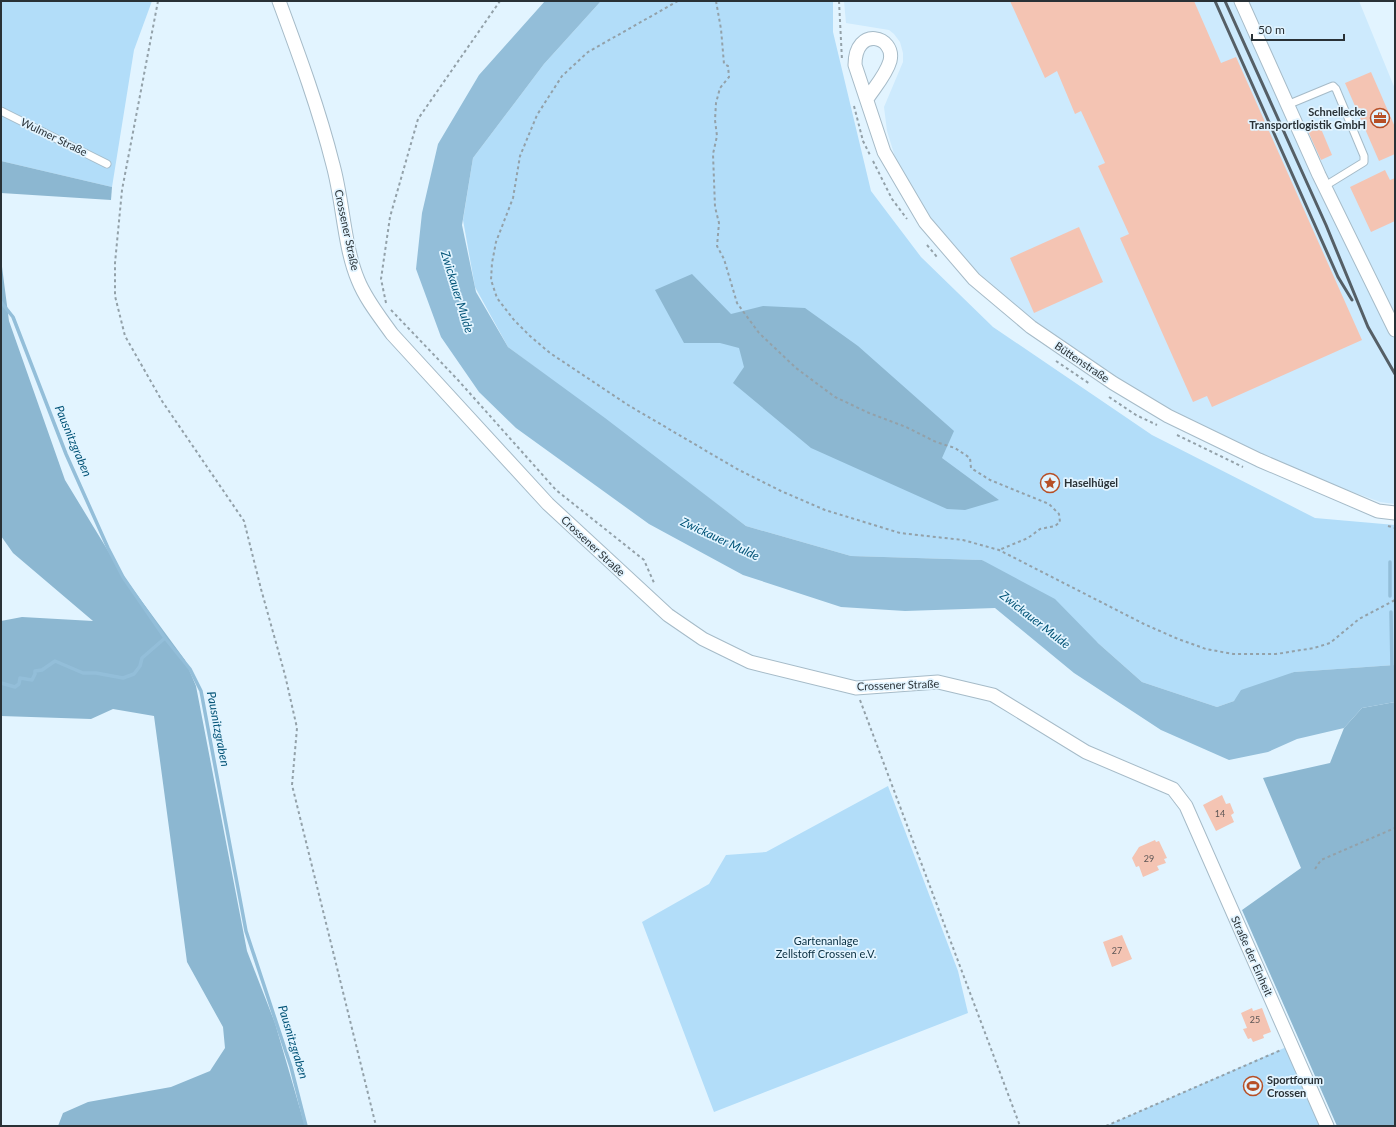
<svg xmlns="http://www.w3.org/2000/svg" width="1396" height="1127" font-family="Lato,sans-serif">
	<style>
		.built { fill: #cdeafd }
		.green { fill: #b2ddf9 }
		.forest { fill: #8cb7d1 }
		.water { fill: #93bed9 }
		.lines { fill: none; stroke-linecap: round; stroke-linejoin: round }
		.stream { stroke: #93bed9; stroke-width: 3.5 }
		.building { fill: #f4c4b3 }
		.service-casing { stroke: #a6bbc8; stroke-width: 9 }
		.minor-casing { stroke: #a6bbc8; stroke-width: 15 }
		.path { stroke: #93a1a9; stroke-width: 2; stroke-dasharray: 3 3; stroke-linecap: butt }
		.service { stroke: #fff; stroke-width: 7 }
		.minor { stroke: #fff; stroke-width: 13 }
		.rail { stroke: #555f66; stroke-width: 3 }
		.labels { text-anchor: middle; stroke-width: 3.5; stroke-linejoin: round; paint-order: stroke }
		.number-label { font-size: 9px; fill: #5c5655 }
		.poi-label { font-size: 11px; font-weight: bold; fill: #293136; stroke: #e2f4ff; text-anchor: start }
		.street-label { font-size: 11px; fill: #293136; stroke: #e2f4ff }
		.park-label { font-size: 11px; fill: #082e41; stroke: #e2f4ff }
		.water-label { font-size: 12px; font-style: italic; fill: #035478; stroke: #e2f4ff }
	</style>
	<rect width="100%" height="100%" fill="#e2f4ff"/>
	<path class="built" d="M844 1H1359L1395 89V504L1380 502 1271 462 1228 443 1156 402 1086 360 1031 320 962 258 928 214 896 160 887 131 884 107 903 62V53L900 42 894 34 889 30 846 23Z"/>
	<g class="green">
		<path d="M1 1H152L134 50 112 187 1 161Z"/>
		<path d="M601 1H833V32L871 191 921 257 993 327 1152 435 1315 518 1395 525V665L1294 672 1234 701 1217 707 1142 682 1098 643 982 560 851 556 746 526 508 347 475 287 463 220 473 158 544 64Z"/>
		<path d="M888 786 958 971 968 1013 714 1112 642 922 709 884 726 855 766 852Z"/>
		<path d="M1291 1045 1325 1126H1106Z"/>
	</g>
	<g class="forest">
		<path d="M1 161 112 187 111 200 1 193Z"/>
		<path d="M1 259 9 321 65 480 124 577 185 660 196 686 247 951 275 1023 305 1126H58L63 1113 88 1102 171 1087 210 1071 225 1048 223 1027 187 962 154 716 113 709 91 719 1 716V621L22 617 93 621 13 553 1 536Z"/>
		<path d="M692 274 731 314 763 306 805 308 858 346 954 431 942 458 999 500 965 510 947 509 811 448 733 383 744 367 739 348 720 343H684L655 290Z"/>
		<path d="M1395 702V1126H1337L1242 910 1301 868 1263 778 1330 763 1344 728 1362 708Z"/>
	</g>
	<path class="water" d="M545 1H601L544 64 473 158 462 225 476 292 508 347 605 418 746 526 851 556 982 560 1055 599 1098 643 1142 682 1217 707 1234 701 1241 690 1294 672 1395 665V702L1362 708 1344 728 1297 739 1268 752 1229 760 1161 730 1074 673 995 608 905 611 841 607 743 575 649 524 516 428 479 392 441 337 416 269 422 213 438 144 479 75Z"/>
	<g class="lines">
		<g class="stream">
			<path d="M1 302 13 317 66 454 108 548 123 577 165 638 190 669 201 691 246 931 291 1067 306 1126"/>
			<path d="M1390 562V596"/>
			<path d="M1391 612 1392 669"/>
			<path d="M1 683 15 687 19 684 20 678 32 680 35 674V671L42 670 55 661 83 673H96L123 678 134 674 140 666 142 658 165 638"/>
		</g>
	</g>
	<g class="building">
		<path d="M1010 1H1194L1221 63 1236 57 1362 340 1212 407 1207 396 1193 402 1120 238 1129 234 1098 166 1105 163 1081 111 1075 114 1057 71 1045 78Z"/>
		<path d="M1371 72 1395 127V154L1379 161 1345 83Z"/>
		<path d="M1319 124 1332 155 1321 160 1307 129Z"/>
		<path d="M1385 170 1390 180 1395 178V221L1371 232 1350 187Z"/>
		<path d="M1079 227 1103 282 1034 313 1010 258Z"/>
		<path d="M1222 795 1226 804 1230 803 1234 813 1231 815 1234 822 1216 831 1203 805Z"/>
		<path d="M1155 840 1156 842 1159 841 1167 858 1164 859 1166 863 1157 866 1159 870 1143 877 1139 866 1136 867 1132 858 1139 847Z"/>
		<path d="M1122 935 1132 959 1112 967 1103 942Z"/>
		<path d="M1252 1008 1253 1011 1262 1008 1271 1032 1263 1035 1264 1038 1253 1042 1251 1038 1248 1039 1243 1029 1247 1028 1241 1013Z"/>
	</g>
	<g class="lines">
		<defs>
			<g id="service">
				<path d="M1287 105 1328 88 1333 86 1336 89 1364 156V162L1325 186"/>
				<path d="M1 111 107 164"/>
			</g>
			<g id="minor">
				<path d="M279 1C299 55 319 109 333 165 343 201 344 247 358 280 366 300 380 317 392 334L548 504 668 615 703 639 750 662 856 688 938 682 993 695 1086 752 1173 789 1186 806 1327 1126"/>
				<path d="M1241 1 1319 175 1395 330"/>
				<path d="M867 99C874 88 886 75 890 61 896 36 855 25 855 65L884 152 925 222 974 279 1031 327 1113 383 1168 416 1259 460 1378 511 1395 513"/>
			</g>
		</defs>
		<use href="#service" class="service-casing"/>
		<use href="#minor" class="minor-casing"/>
		<g class="path">
			<path d="M158 1 122 190 115 263V296L125 336 162 401 244 521 261 589 285 675 297 728 292 785 376 1126"/>
			<path d="M678 1 588 52 562 76 537 115 520 156 513 198 496 242 492 263 491 280 497 298 514 320 530 336 550 353 628 405 737 469 781 491 825 510 900 533 963 540 999 550 1144 624 1178 639 1206 649 1233 654H1276L1314 648 1330 643 1359 619 1395 600"/>
			<path d="M716 1 721 29 724 64 728 66 729 77 720 88 716 103 715 120 717 136 713 154 715 207 719 223 717 246 724 259 737 303 759 333 796 368 835 397 869 413 906 427 936 442 955 448 970 458 971 468 990 480 1049 504 1059 514 1060 522 1055 526 1040 529 1028 538 999 550"/>
			<path d="M839 1 842 60"/>
			<path d="M854 106 863 141 871 157"/>
			<path d="M873 161 892 199 907 219"/>
			<path d="M927 245 937 257"/>
			<path d="M386 303 381 279 390 217 418 119 500 1"/>
			<path d="M391 310 458 380 556 490 644 560 655 585"/>
			<path d="M1056 361 1090 384"/>
			<path d="M1109 397 1136 415 1157 425"/>
			<path d="M1177 435 1243 467"/>
			<path d="M1388 526 1395 528"/>
			<path d="M860 700 1020 1126"/>
			<path d="M1315 869 1321 860 1395 828"/>
			<path d="M1106 1126 1281 1050"/>
		</g>
		<use href="#service" class="service"/>
		<use href="#minor" class="minor"/>
		<g class="rail">
			<path d="M1215 1 1338 277 1352 300"/>
			<path d="M1225 1 1326 225 1368 327 1395 374"/>
		</g>
	</g>
	<defs>
		<symbol id="office-ring" viewBox="-11 -11 22 22"><circle r="9.5" fill="#e2f4ff" stroke="#b64f26" stroke-width="1.5"/><path d="M-6-3h4V-5.5h4V-3h4V5H-6ZM-1-4.5V-3h2v-1.5ZM-6 0V1H6V0Z" fill="#b64f26"/></symbol>
		<symbol id="sight-ring" viewBox="-11 -11 22 22"><circle r="9.5" fill="#e2f4ff" stroke="#b64f26" stroke-width="1.5"/><path d="M0-6L1.8-2.2L6-1.7L2.9 1.2L3.7 5.4L0 3.3L-3.7 5.4L-2.9 1.2L-6-1.7L-1.8-2.2Z" fill="#b64f26"/></symbol>
		<symbol id="stadium-ring" viewBox="-11 -11 22 22"><circle r="9.5" fill="#e2f4ff" stroke="#b64f26" stroke-width="1.5"/><path d="M0-5a6.5 5 0 1 0 0 10a6.5 5 0 1 0 0-10ZM-3.5-1.8h7v3.6h-7Z" fill="#b64f26"/></symbol>
	</defs>
	<g fill-rule="evenodd">
		<use href="#office-ring" x="1369" y="107" width="22" height="22"/>
		<use href="#sight-ring" x="1039" y="472" width="22" height="22"/>
		<use href="#stadium-ring" x="1242" y="1075" width="22" height="22"/>
	</g>
	<g class="labels">
		<g class="number-label">
			<text x="1220" y="817">14</text>
			<text x="1149" y="862">29</text>
			<text x="1117" y="954">27</text>
			<text x="1255" y="1023">25</text>
		</g>
		<g class="poi-label">
			<text x="1366" y="116" text-anchor="end">Schnellecke<tspan x="1366" dy="13">Transportlogistik GmbH</tspan></text>
			<text x="1064" y="487">Haselhügel</text>
			<text x="1267" y="1084">Sportforum<tspan x="1267" dy="13">Crossen</tspan></text>
		</g>
		<g class="street-label">
			<text transform="translate(54 137) rotate(26)" y="4">Wulmer Straße</text>
			<text transform="translate(347 230) rotate(78)" y="4">Crossener Straße</text>
			<text transform="translate(1082 362) rotate(34)" y="4">Büttenstraße</text>
			<text transform="translate(593 546) rotate(43)" y="4">Crossener Straße</text>
			<text transform="translate(898 685) rotate(-2)" y="4">Crossener Straße</text>
			<text transform="translate(1252 956) rotate(66)" y="4">Straße der Einheit</text>
		</g>
		<g class="park-label">
			<text x="826" y="945">Gartenanlage<tspan x="826" dy="13">Zellstoff Crossen e.V.</tspan></text>
		</g>
		<g class="water-label">
			<text transform="translate(457 292) rotate(73)" y="4">Zwickauer Mulde</text>
			<text transform="translate(73 441) rotate(67)" y="4">Pausnitzgraben</text>
			<text transform="translate(720 539) rotate(25)" y="4">Zwickauer Mulde</text>
			<text transform="translate(1035 620) rotate(38)" y="4">Zwickauer Mulde</text>
			<text transform="translate(218 729) rotate(79)" y="4">Pausnitzgraben</text>
			<text transform="translate(293 1042) rotate(73)" y="4">Pausnitzgraben</text>
		</g>
	</g>
	<rect width="1396" height="1127" fill="none" stroke="#293136" stroke-width="4"/>
	<path d="M1252 34v6h92v-6" fill="none" stroke="#293136" stroke-width="2"/>
	<text x="1258" y="34" font-size="12" fill="#293136" stroke="#e2f4ff" stroke-width="3" paint-order="stroke">50 m</text>
</svg>
